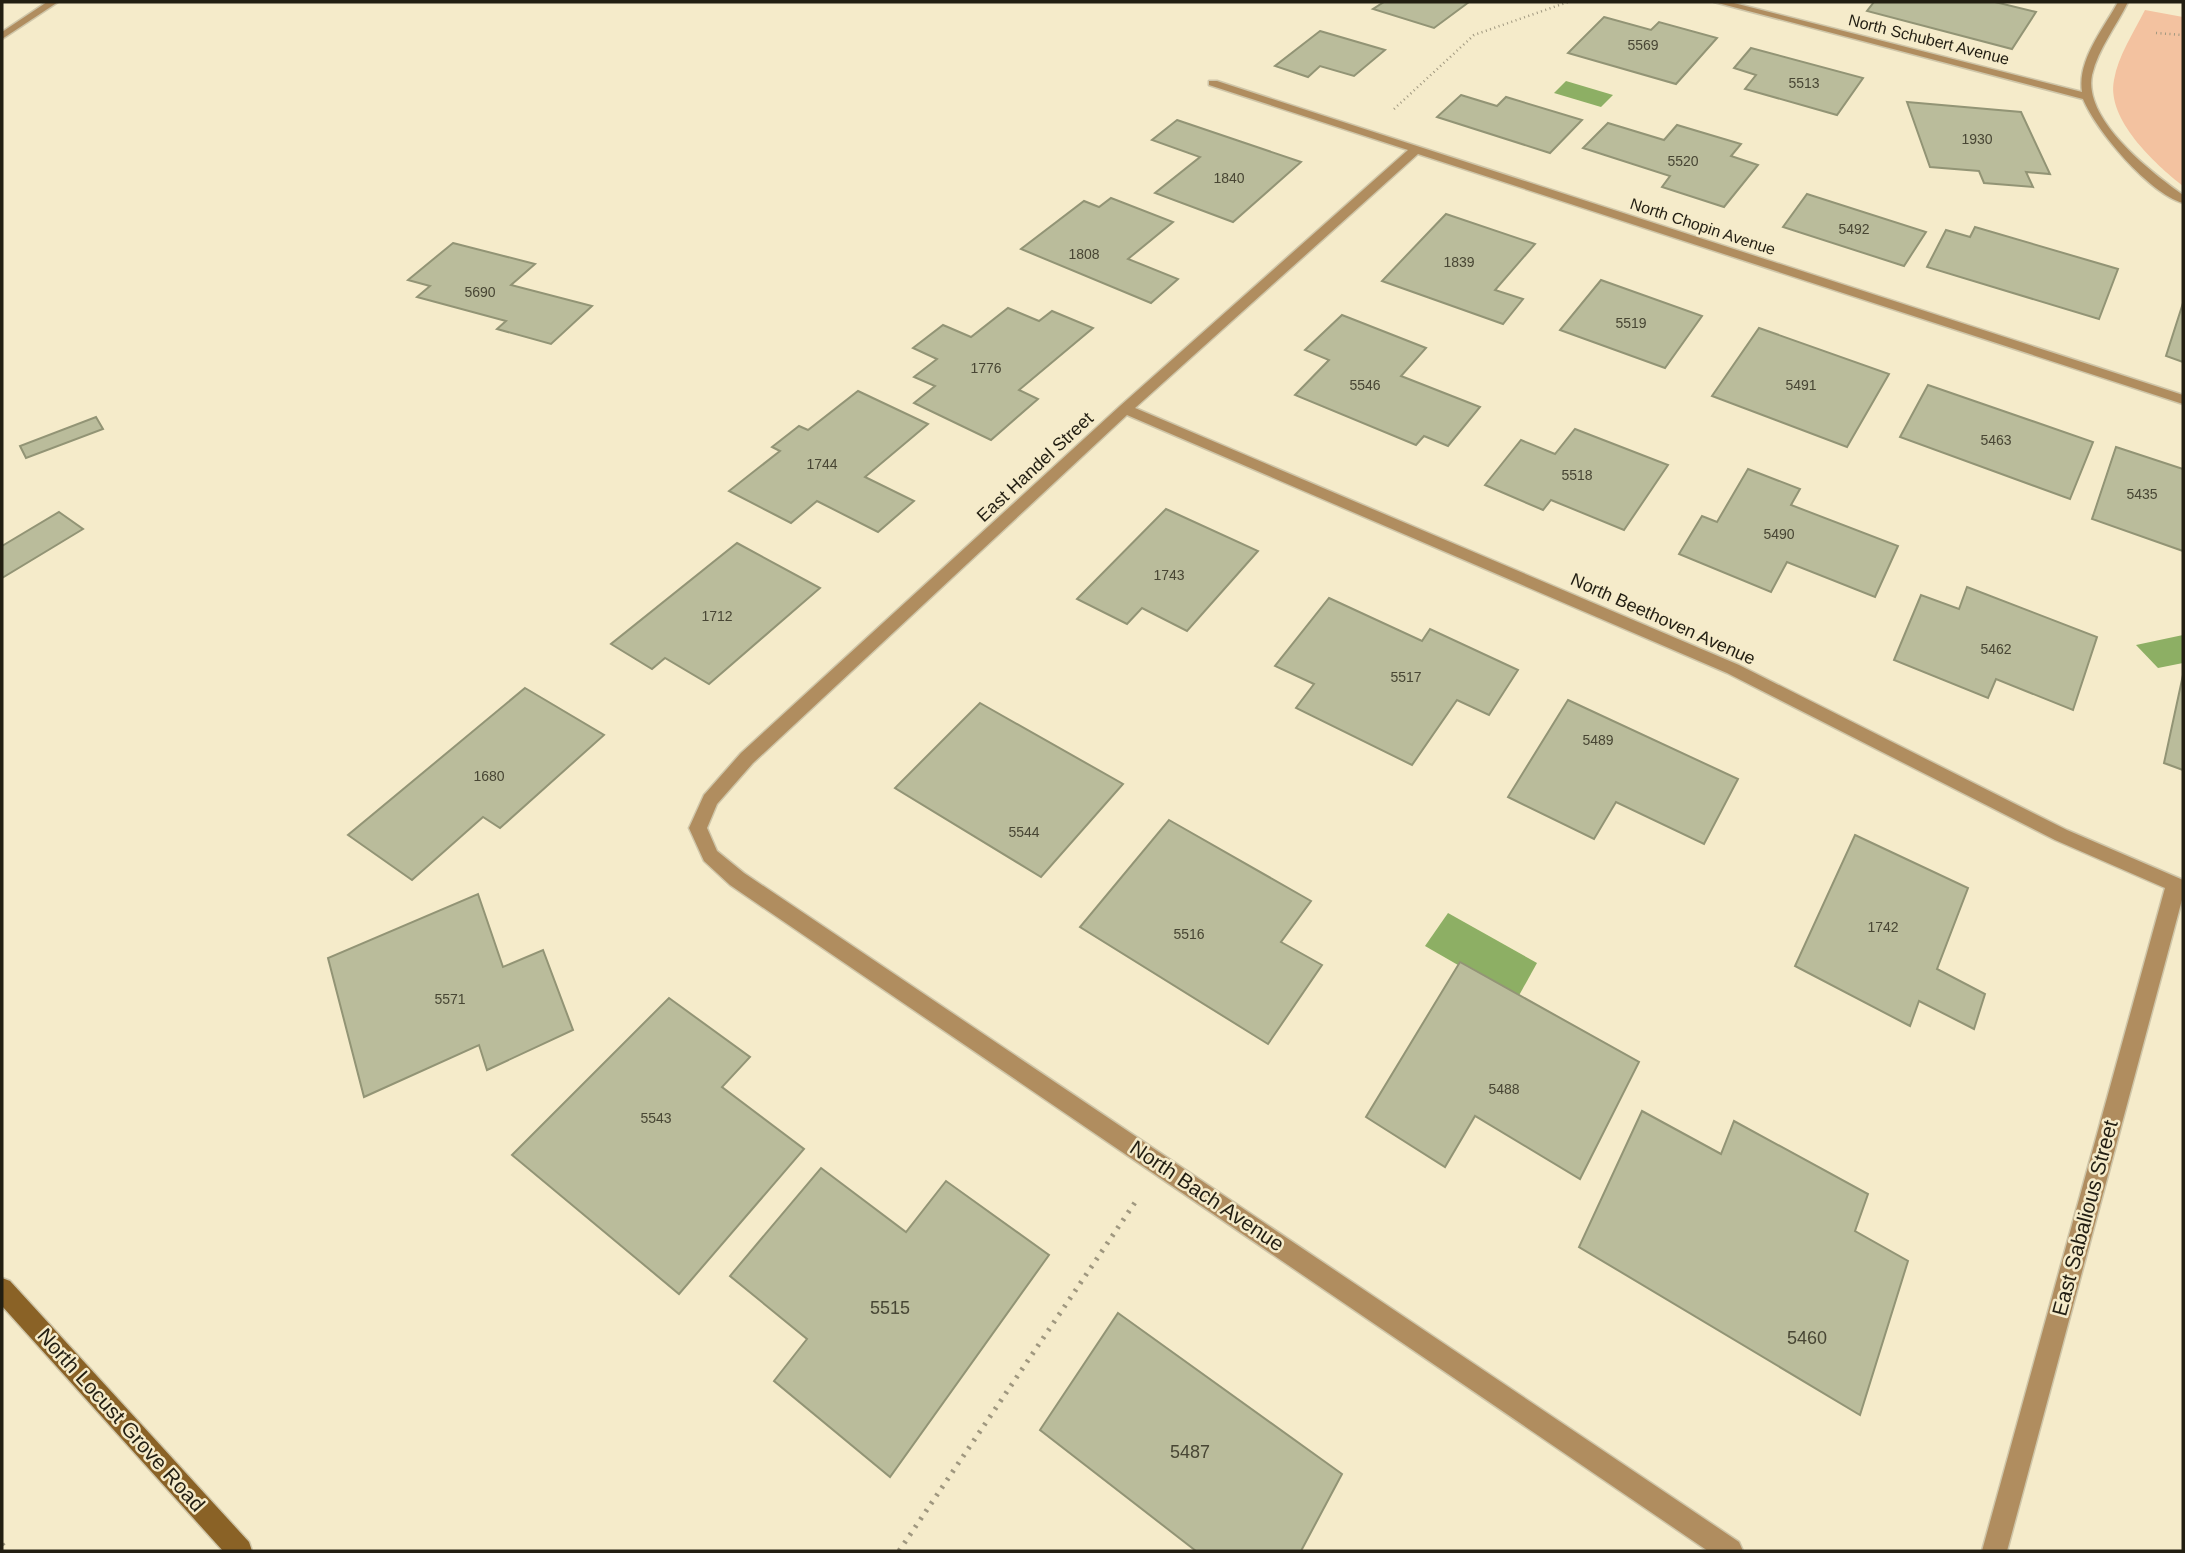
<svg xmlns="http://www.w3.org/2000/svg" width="2185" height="1553" font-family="Arial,sans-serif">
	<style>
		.green { fill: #f3c2a0 }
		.water { fill: #8daf64 }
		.building { fill: #babc9b; stroke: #929475; stroke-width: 2 }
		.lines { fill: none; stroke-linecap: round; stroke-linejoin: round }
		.street-casing { stroke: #cfc6a9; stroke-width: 3 }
		.secondary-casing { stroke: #cfc6a9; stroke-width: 3 }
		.path-far1 { stroke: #9f977f; stroke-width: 2.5; stroke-dasharray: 1 3.5; stroke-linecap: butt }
		.path { stroke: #9f977f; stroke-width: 5; stroke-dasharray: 2.5 7; stroke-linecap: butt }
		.street { fill: #b08d5f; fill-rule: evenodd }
		.secondary { fill: #8a6226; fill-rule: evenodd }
		.labels { text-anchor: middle; stroke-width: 5; stroke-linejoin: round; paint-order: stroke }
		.number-label { font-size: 14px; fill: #484634 }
		.far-street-label { font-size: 16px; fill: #221e12; stroke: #f5ebca }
		.street-label { font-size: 18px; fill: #221e12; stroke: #f5ebca }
		.near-number-label { font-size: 18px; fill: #484634 }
		.near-street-label { font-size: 21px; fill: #221e12; stroke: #f5ebca }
	</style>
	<rect width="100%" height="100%" fill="#f5ebca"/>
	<path class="green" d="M2145 10 2183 17V186C2155 164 2106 119 2114 80 2118 56 2134 32 2145 10Z"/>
	<g class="water">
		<path d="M1566 81 1613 95 1601 107 1554 93Z"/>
		<path d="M2183 635V663L2158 668 2136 645Z"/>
		<path d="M1448 913 1537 963 1517 999 1425 946Z"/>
	</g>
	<g class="building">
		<path d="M1384 2H1469L1434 28 1373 9Z"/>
		<path d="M1874 2H1995L2036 12 2012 49 1867 11Z"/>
		<path d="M1604 17 1651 30 1659 22 1717 38 1676 84 1568 53Z"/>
		<path d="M1320 31 1385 50 1354 76 1320 66 1308 77 1275 66Z"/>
		<path d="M1751 48 1863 78 1837 115 1745 89 1756 75 1734 68Z"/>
		<path d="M1461 95 1497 106 1506 97 1582 120 1550 153 1437 117Z"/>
		<path d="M1907 102 2021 112 2050 174 2026 172 2033 187 1984 183 1979 171 1930 167Z"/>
		<path d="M1177 120 1301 162 1233 222 1155 193 1200 157 1152 140Z"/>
		<path d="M1608 123 1664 140 1677 125 1741 144 1731 156 1758 165 1724 207 1662 187 1670 176 1583 148Z"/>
		<path d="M1807 194 1926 232 1904 266 1783 227Z"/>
		<path d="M1111 198 1173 222 1128 259 1178 279 1151 303 1021 249 1084 201 1099 207Z"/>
		<path d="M1446 214 1535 244 1495 290 1523 299 1503 324 1382 281Z"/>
		<path d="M1975 227 2118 269 2099 319 1927 267 1946 230 1970 237Z"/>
		<path d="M453 243 535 264 511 285 592 306 551 344 497 329 506 321 417 297 430 286 408 280Z"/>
		<path d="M1601 280 1702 316 1665 368 1560 330Z"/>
		<path d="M2183 303V362L2166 356Z"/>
		<path d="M1008 308 1039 321 1052 311 1093 328 1019 390 1038 399 991 440 914 403 935 386 914 377 937 359 913 348 943 325 971 337Z"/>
		<path d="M1342 315 1426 348 1401 376 1480 407 1448 446 1424 436 1416 445 1295 395 1329 360 1305 350Z"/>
		<path d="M1759 328 1889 374 1847 447 1712 396Z"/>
		<path d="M1928 385 2093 442 2070 499 1900 437Z"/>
		<path d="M858 391 928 424 865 477 914 501 878 532 817 501 791 523 729 491 780 451 772 447 799 426 808 430Z"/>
		<path d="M96 417 103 429 26 458 20 446Z"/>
		<path d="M1575 429 1668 465 1624 530 1551 500 1543 510 1485 485 1521 440 1555 454Z"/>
		<path d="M2116 447 2183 469V551L2092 519Z"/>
		<path d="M1748 469 1800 489 1791 505 1898 546 1875 597 1787 562 1771 592 1679 554 1702 516 1717 522Z"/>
		<path d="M1166 509 1258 551 1187 631 1142 608 1127 624 1077 599Z"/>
		<path d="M59 512 83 529 2 578V546Z"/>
		<path d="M737 543 820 588 709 684 665 658 652 669 611 644Z"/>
		<path d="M1967 587 2097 637 2073 710 1996 679 1988 698 1894 660 1921 595 1959 609Z"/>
		<path d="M1329 598 1422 641 1430 629 1518 670 1489 715 1457 700 1412 765 1296 708 1314 684 1275 666Z"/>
		<path d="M2183 675V770L2164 763Z"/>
		<path d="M525 688 604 735 500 828 483 817 412 880 348 835Z"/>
		<path d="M1568 700 1738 779 1704 844 1616 802 1594 839 1508 797Z"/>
		<path d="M980 703 1123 784 1041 877 895 788Z"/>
		<path d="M1169 820 1311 901 1281 942 1322 965 1268 1044 1080 927Z"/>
		<path d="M1855 835 1968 888 1937 969 1985 994 1974 1029 1919 1001 1910 1026 1795 966Z"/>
		<path d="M478 894 503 967 543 950 573 1030 487 1070 479 1045 364 1097 328 958Z"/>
		<path d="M1460 962 1639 1062 1580 1179 1475 1116 1445 1167 1366 1117Z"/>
		<path d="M669 998 750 1057 722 1087 804 1149 679 1294 512 1155Z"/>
		<path d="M1642 1111 1721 1154 1734 1121 1868 1194 1855 1231 1908 1261 1860 1415 1579 1247Z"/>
		<path d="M821 1168 906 1232 946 1181 1049 1255 890 1477 774 1381 807 1339 730 1276Z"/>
		<path d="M1118 1313 1342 1474 1301 1551H1196L1040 1430Z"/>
	</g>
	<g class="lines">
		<defs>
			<g id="street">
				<path d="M47 2H58L2 39V32Z"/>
				<path d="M1714 2H1730L2082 92C2077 60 2104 28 2118 2H2128C2117 25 2098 49 2092 75 2083 120 2151 172 2183 195V203C2149 193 2097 132 2083 99Z"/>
				<path d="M1209 81H1217L2183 395V404L1418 154 1135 408 1739 665 2067 830 2183 880V896L2007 1551H1982L2165 888 2055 840 1727 673 1127 415 753 763 717 804 707 828 717 851 744 873 1739 1542 1743 1551H1708L730 885 704 861 689 828 704 795 741 753 1120 406 1408 150 1209 85Z"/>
			</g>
			<path id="secondary" d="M2 1278 10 1281 249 1542 252 1551H223L2 1306Z"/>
		</defs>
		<use href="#street" class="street-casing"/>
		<use href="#secondary" class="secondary-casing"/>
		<g class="path-far1">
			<path d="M2156 33 2183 35"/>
			<path d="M1394 109 1474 35 1568 2"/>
		</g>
		<g class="path">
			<path d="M2 1544 7 1551"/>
			<path d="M899 1551 1138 1198"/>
		</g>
		<use href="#street" class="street"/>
		<use href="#secondary" class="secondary"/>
	</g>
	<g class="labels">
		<g class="number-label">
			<text x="1643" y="50">5569</text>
			<text x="1804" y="88">5513</text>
			<text x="1977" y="144">1930</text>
			<text x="1683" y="166">5520</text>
			<text x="1229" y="183">1840</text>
			<text x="1854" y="234">5492</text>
			<text x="1084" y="259">1808</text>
			<text x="1459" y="267">1839</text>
			<text x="480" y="297">5690</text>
			<text x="1631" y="328">5519</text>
			<text x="986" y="373">1776</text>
			<text x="1365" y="390">5546</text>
			<text x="1801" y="390">5491</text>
			<text x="1996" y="445">5463</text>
			<text x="822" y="469">1744</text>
			<text x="1577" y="480">5518</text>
			<text x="2142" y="499">5435</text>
			<text x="1779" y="539">5490</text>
			<text x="1169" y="580">1743</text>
			<text x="717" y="621">1712</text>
			<text x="1996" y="654">5462</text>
			<text x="1406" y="682">5517</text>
			<text x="1598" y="745">5489</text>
			<text x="489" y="781">1680</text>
			<text x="1024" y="837">5544</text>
			<text x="1883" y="932">1742</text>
			<text x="1189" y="939">5516</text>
			<text x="450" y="1004">5571</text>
			<text x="1504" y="1094">5488</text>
			<text x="656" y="1123">5543</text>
		</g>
		<g class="far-street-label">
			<text transform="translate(1929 39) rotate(14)" y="6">North Schubert Avenue</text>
			<text transform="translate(1703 226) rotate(18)" y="6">North Chopin Avenue</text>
		</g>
		<g class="street-label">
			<text transform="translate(1035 467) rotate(-43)" y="6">East Handel Street</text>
			<text transform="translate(1663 619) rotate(24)" y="6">North Beethoven Avenue</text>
		</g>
		<g class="near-number-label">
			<text x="890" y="1314">5515</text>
			<text x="1807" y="1344">5460</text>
			<text x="1190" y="1458">5487</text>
		</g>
		<g class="near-street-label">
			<text transform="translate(1207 1196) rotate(34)" y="7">North Bach Avenue</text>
			<text transform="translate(2085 1218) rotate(-75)" y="7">East Sabalious Street</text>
			<text transform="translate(121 1420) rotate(48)" y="7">North Locust Grove Road</text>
		</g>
	</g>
	<rect width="2185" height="1553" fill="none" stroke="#221e12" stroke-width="7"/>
</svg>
